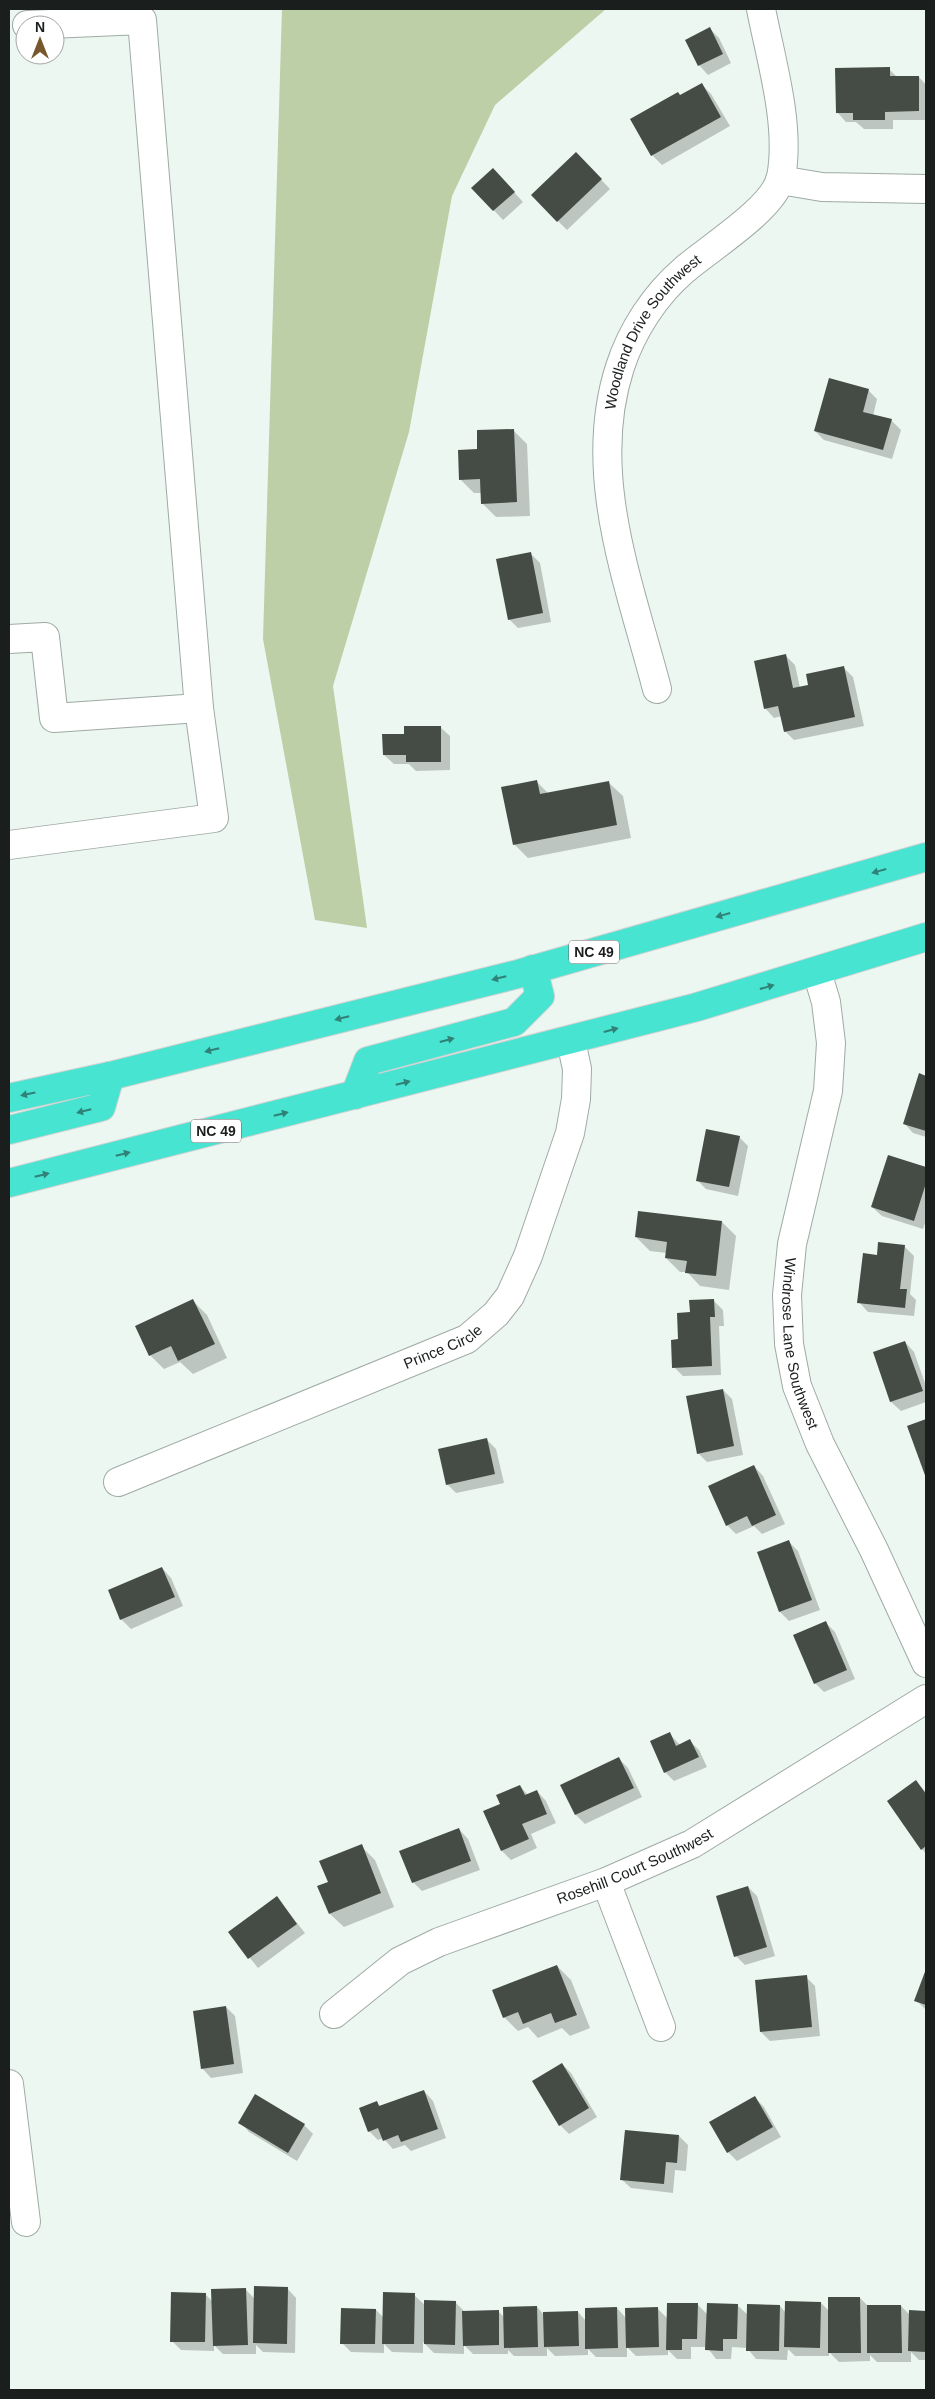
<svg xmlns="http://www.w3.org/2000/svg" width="935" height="2399" font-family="Helvetica,sans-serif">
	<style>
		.green { fill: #bccfa6 }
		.shadow { fill: #0003 }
		.building { fill: #454c45 }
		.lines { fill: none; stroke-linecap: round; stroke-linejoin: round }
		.minor-casing { stroke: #a0aaa5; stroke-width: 30 }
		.highway-casing { stroke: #d1d2d2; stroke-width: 30 }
		.minor { stroke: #fff; stroke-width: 28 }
		.highway { stroke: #47e4d1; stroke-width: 28 }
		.oneway { fill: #308176 }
		.labels { text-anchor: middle; stroke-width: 5; stroke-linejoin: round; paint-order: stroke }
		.shield { fill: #fff; stroke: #5f6260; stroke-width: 1 }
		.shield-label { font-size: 14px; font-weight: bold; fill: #1a1e1c }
		.street-label { font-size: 15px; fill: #1a1e1c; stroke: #fff }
	</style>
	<rect width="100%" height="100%" fill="#ecf7f1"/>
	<path class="green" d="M282 9H606L495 105 452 196 409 432 333 686 367 928 315 920 263 639Z"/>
	<g class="shadow">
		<path d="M710 29 719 38 731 63 708 75 699 65Z"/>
		<path d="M889 69 898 78 919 77 926 85V120H893V129H864L856 122H846L837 112Z"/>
		<path d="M702 85 711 94 730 126 662 165 652 155 632 119Z"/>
		<path d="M576 153 610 189 567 230 532 195Z"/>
		<path d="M502 179 523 202 503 220 473 188Z"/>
		<path d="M868 390 877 399 873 416 891 420 901 430 892 459 824 440 815 431Z"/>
		<path d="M513 430 527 444 530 516 496 517 482 503V493H474L460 479 479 450Z"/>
		<path d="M531 554 540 563 551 622 518 628 509 619Z"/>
		<path d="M786 656 795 665 800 688 809 686 844 668 853 677 864 726 794 740 785 731 782 716 774 718 765 708Z"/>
		<path d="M440 727 450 736V770L416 771 409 764H394L384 755 406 735Z"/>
		<path d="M537 782 549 794 609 783 623 796 631 838 528 858 514 844Z"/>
		<path d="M920 1075 926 1077V1137L913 1133 904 1123Z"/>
		<path d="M739 1137 748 1146 738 1196 706 1189 697 1180Z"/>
		<path d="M888 1156 926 1169V1220L923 1229 882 1216 872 1207Z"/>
		<path d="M722 1222 736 1236 729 1290 700 1286 687 1272H680L666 1258 667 1253 650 1251 636 1237Z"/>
		<path d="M904 1246 914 1256 910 1294 916 1300 914 1316 868 1312 859 1302 878 1256Z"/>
		<path d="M193 1301 207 1315 227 1358 193 1374 180 1362 164 1369 150 1355Z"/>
		<path d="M714 1301 723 1310 724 1326H719L721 1375 683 1376 674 1367 680 1341 691 1314Z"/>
		<path d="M905 1342 914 1352 926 1386V1402L901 1411 891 1402 874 1353Z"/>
		<path d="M723 1390 732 1399 743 1455 707 1462 698 1453Z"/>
		<path d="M926 1420V1475L908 1426Z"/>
		<path d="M487 1440 496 1449 504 1483 456 1493 447 1484Z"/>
		<path d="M754 1466 763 1476 785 1524 762 1534 754 1526 736 1534 727 1525Z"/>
		<path d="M789 1542 798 1551 820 1610 789 1621 780 1612 759 1553Z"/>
		<path d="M162 1568 171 1578 183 1606 131 1629 121 1619Z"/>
		<path d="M826 1623 835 1632 855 1679 824 1692 815 1683Z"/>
		<path d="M669 1733 680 1745 690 1741 699 1750 707 1767 674 1781 665 1772Z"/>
		<path d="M619 1759 628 1768 642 1797 585 1824 576 1815 562 1785Z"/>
		<path d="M916 1782 926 1792V1854L922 1849Z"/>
		<path d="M520 1786 528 1795 537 1791 546 1801 556 1823 531 1834 537 1848 511 1860 502 1851V1805Z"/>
		<path d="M459 1829 468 1839 480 1870 422 1891 413 1882Z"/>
		<path d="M361 1846 375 1860 394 1907 344 1927 330 1914 319 1887 329 1883Z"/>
		<path d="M748 1887 757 1896 775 1956 745 1965 736 1956Z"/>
		<path d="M277 1898 305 1933 258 1968 229 1932Z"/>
		<path d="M557 1966 571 1980 590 2028 570 2036 562 2028 538 2038 528 2027 518 2031 504 2017Z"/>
		<path d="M926 1972V2010L916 2000Z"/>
		<path d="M806 1977 815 1986 820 2036 770 2041 761 2032Z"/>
		<path d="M226 2007 235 2016 243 2073 211 2078 202 2068Z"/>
		<path d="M562 2064 571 2073 597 2117 569 2134 560 2125Z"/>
		<path d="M424 2091 433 2101 446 2138 411 2151 405 2145 393 2149 383 2138 378 2140 369 2131 377 2103 381 2107Z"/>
		<path d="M755 2098 764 2107 781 2137 737 2161 728 2152Z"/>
		<path d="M240 2122 304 2125 313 2134 297 2161 249 2132Z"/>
		<path d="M679 2136 688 2145 686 2171 675 2170 673 2193 631 2188 621 2179Z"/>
		<path d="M287 2288 296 2298 295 2353 263 2352 256 2345V2354H223L214 2345V2351L181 2350 172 2341 205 2294 213 2302 246 2290 255 2299Z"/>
		<path d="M414 2295 426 2306 455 2302 465 2312 498 2311 504 2317 537 2307 544 2315 578 2312 586 2321 617 2308 626 2318 657 2308 668 2319 697 2304 708 2315 738 2306 748 2315 780 2306 786 2313 821 2303 829 2311 860 2298 868 2306H901L910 2315V2311L926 2312V2360H919L911 2352V2362H877L870 2355V2361L839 2362 829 2352V2356H795L788 2349 787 2360 756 2359 747 2348 732 2347 731 2359H716L707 2347H691V2359H677L668 2350V2355L636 2356 627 2347V2357H596L588 2349V2355L555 2356 547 2348V2356H514L508 2350V2354H473L464 2345V2354L434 2353 423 2342V2353L392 2352 384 2344V2353L351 2352 342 2343 376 2310 384 2318Z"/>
	</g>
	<g class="building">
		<path d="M710 27 723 54 698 66 685 40Z"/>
		<path d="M890 67V76H919V111L885 112V120H853V113H836L835 68Z"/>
		<path d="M702 83 721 117 651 156 630 119 678 92 680 95Z"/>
		<path d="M576 152 602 179 557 222 531 195Z"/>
		<path d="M493 168 515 192 493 211 471 188Z"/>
		<path d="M829 378 869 389 863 412 892 419 883 450 814 431Z"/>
		<path d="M514 429 517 502 481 504 480 479 459 480 458 450 477 449V430Z"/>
		<path d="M531 552 543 613 508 620 496 559Z"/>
		<path d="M786 654 793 688 808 685 806 674 844 666 855 717 784 732 778 706 764 709 754 661Z"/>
		<path d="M404 726H441V762H406V755H383L382 734H404Z"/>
		<path d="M537 780 540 794 609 781 617 825 513 845 501 787Z"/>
		<path d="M919 1073 926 1076V1131L903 1124Z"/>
		<path d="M706 1129 740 1136 729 1187 696 1181Z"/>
		<path d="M888 1155 926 1167V1183L914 1221 871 1207Z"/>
		<path d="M638 1211 722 1221 716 1276 685 1273 687 1261 665 1258 667 1242 635 1237Z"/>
		<path d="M878 1242 905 1245 900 1289H907L905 1308 857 1303 863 1253 877 1255Z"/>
		<path d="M193 1299 215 1344 178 1361 171 1346 149 1356 135 1326Z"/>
		<path d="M714 1299 715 1317H710L712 1366 672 1368 671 1340 678 1339 677 1313 690 1312 689 1300Z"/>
		<path d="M905 1341 923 1391 890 1402 873 1352Z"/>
		<path d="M723 1389 734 1446 697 1454 686 1396Z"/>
		<path d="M926 1419V1478L907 1426Z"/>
		<path d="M487 1438 495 1474 446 1485 438 1449Z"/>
		<path d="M754 1465 776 1515 752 1526 747 1516 726 1526 708 1486Z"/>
		<path d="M789 1540 812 1600 779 1612 757 1552Z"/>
		<path d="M162 1567 175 1597 120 1620 108 1590Z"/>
		<path d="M826 1621 847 1670 814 1684 793 1635Z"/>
		<path d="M670 1732 676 1746 690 1739 699 1757 664 1773 650 1741Z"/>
		<path d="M619 1757 634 1788 575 1815 560 1785Z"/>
		<path d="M916 1780 926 1794V1846L921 1850 887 1801Z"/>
		<path d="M520 1785 525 1795 537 1790 547 1814 522 1824 529 1839 501 1851 483 1811 500 1804 496 1795Z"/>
		<path d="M459 1828 471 1861 412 1883 399 1851Z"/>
		<path d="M362 1844 381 1893 329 1914 317 1886 328 1882 319 1861Z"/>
		<path d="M748 1886 767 1947 734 1957 716 1896Z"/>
		<path d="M277 1896 297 1924 248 1959 228 1932Z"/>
		<path d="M557 1965 577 2015 555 2023 551 2013 523 2024 518 2012 503 2018 492 1990Z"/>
		<path d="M926 1969V2005L914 2001Z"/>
		<path d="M807 1975 812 2027 760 2032 755 1980Z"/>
		<path d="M226 2006 234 2064 201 2069 193 2011Z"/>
		<path d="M562 2063 589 2108 559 2126 532 2081Z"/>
		<path d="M424 2090 438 2129 401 2142 398 2135 383 2141 378 2128 368 2132 359 2108 377 2101 379 2106Z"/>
		<path d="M255 2094 305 2124 288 2153 238 2123Z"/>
		<path d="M755 2096 773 2127 727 2153 709 2122Z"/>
		<path d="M625 2130 679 2135 677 2163 666 2162 664 2184 620 2180Z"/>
		<path d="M254 2286 288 2287 287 2344 253 2343Z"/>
		<path d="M246 2288 248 2345 213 2346 211 2289Z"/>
		<path d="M171 2292 206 2293 205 2342H170Z"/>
		<path d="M383 2292 415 2293 414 2344H382Z"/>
		<path d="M828 2297H860L861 2353H828Z"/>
		<path d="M424 2300 456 2301 455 2345 424 2344Z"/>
		<path d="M785 2301 821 2302 820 2348 784 2347Z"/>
		<path d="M667 2303H698L697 2339H682V2350H666Z"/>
		<path d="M707 2303 738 2304 737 2339H723V2351L705 2350Z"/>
		<path d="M747 2304 780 2305 779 2351H746Z"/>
		<path d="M867 2305H901L902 2353H867Z"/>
		<path d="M537 2306 538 2347 504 2348 503 2307Z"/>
		<path d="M617 2307 618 2348 585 2349V2308Z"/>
		<path d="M658 2307 659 2347 626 2348 625 2308Z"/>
		<path d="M341 2308 376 2309 375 2344H340Z"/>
		<path d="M499 2310V2345L463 2346 462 2311Z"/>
		<path d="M909 2310 926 2311V2352L908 2351Z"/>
		<path d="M578 2311 579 2346 544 2347 543 2312Z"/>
	</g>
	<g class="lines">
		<defs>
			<g id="minor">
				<path d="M780 180 822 187 926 189"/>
				<path d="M9 639 45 637 54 718 199 708"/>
				<path id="s1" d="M657 689C630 585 585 474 620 367 632 330 655 295 684 270 709 248 774 209 781 177 791 126 771 60 761 9"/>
				<path d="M9 845 214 818 199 708 142 20 27 25"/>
				<path id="s2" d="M817 972 826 1002 831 1043 828 1091 792 1244 787 1295 789 1344 797 1386 820 1444 874 1550 926 1663"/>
				<path id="s3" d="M118 1482 467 1339 496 1314 510 1296 528 1256 570 1133 576 1099 577 1069 571 1041"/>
				<path d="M606 1882 661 2027"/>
				<path id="s4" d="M334 2014 400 1961 439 1942 606 1882 692 1844 926 1699"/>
				<path d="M9 2084 26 2222"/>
			</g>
			<g id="highway">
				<path d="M355 1095 368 1061 514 1022 540 996 533 969"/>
				<path d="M9 1098 110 1076 518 974 926 857"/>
				<path d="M9 1130 101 1107 110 1076"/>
				<path d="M9 1183 697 1007 926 937"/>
			</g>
		</defs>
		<use href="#minor" class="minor-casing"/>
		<use href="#highway" class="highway-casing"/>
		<use href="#minor" class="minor"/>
		<use href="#highway" class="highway"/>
	</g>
	<defs><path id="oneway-solid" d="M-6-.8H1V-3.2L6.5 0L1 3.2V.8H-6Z" transform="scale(1.25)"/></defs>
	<g class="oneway">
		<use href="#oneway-solid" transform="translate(879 871) rotate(164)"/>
		<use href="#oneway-solid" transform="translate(723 915) rotate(164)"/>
		<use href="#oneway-solid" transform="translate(499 978) rotate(166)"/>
		<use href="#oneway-solid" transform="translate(767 987) rotate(-16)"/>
		<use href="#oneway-solid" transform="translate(342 1018) rotate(166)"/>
		<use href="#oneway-solid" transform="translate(611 1030) rotate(-15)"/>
		<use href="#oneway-solid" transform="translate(447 1040) rotate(-15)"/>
		<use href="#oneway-solid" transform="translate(212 1050) rotate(166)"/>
		<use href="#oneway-solid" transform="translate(403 1083) rotate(-14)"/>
		<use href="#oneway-solid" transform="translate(28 1094) rotate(168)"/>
		<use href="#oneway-solid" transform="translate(84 1111) rotate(166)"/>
		<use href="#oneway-solid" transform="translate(281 1114) rotate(-14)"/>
		<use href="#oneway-solid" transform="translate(123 1154) rotate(-14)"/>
		<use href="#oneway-solid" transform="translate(42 1175) rotate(-14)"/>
	</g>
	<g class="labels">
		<g class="shield">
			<rect x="569" y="940.5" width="50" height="23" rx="4"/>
			<rect x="191" y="1119.5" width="50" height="23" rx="4"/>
		</g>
		<g class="shield-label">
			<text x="594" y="957">NC 49</text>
			<text x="216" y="1136">NC 49</text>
		</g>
		<g class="street-label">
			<text dy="5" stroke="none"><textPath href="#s1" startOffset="376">Woodland Drive Southwest</textPath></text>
			<text dy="5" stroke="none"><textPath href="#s2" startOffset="379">Windrose Lane Southwest</textPath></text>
			<text dy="5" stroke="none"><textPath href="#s3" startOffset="352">Prince Circle</textPath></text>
			<text dy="5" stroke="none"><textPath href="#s4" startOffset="338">Rosehill Court Southwest</textPath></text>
		</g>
	</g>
	<rect width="935" height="2399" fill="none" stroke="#1a1e1c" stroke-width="20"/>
	<g transform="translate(40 40)"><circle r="24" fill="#ffffff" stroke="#a3a5a4"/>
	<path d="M0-4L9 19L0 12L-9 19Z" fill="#77572d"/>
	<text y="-8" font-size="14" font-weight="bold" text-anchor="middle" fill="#1a1e1c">N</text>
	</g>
</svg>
